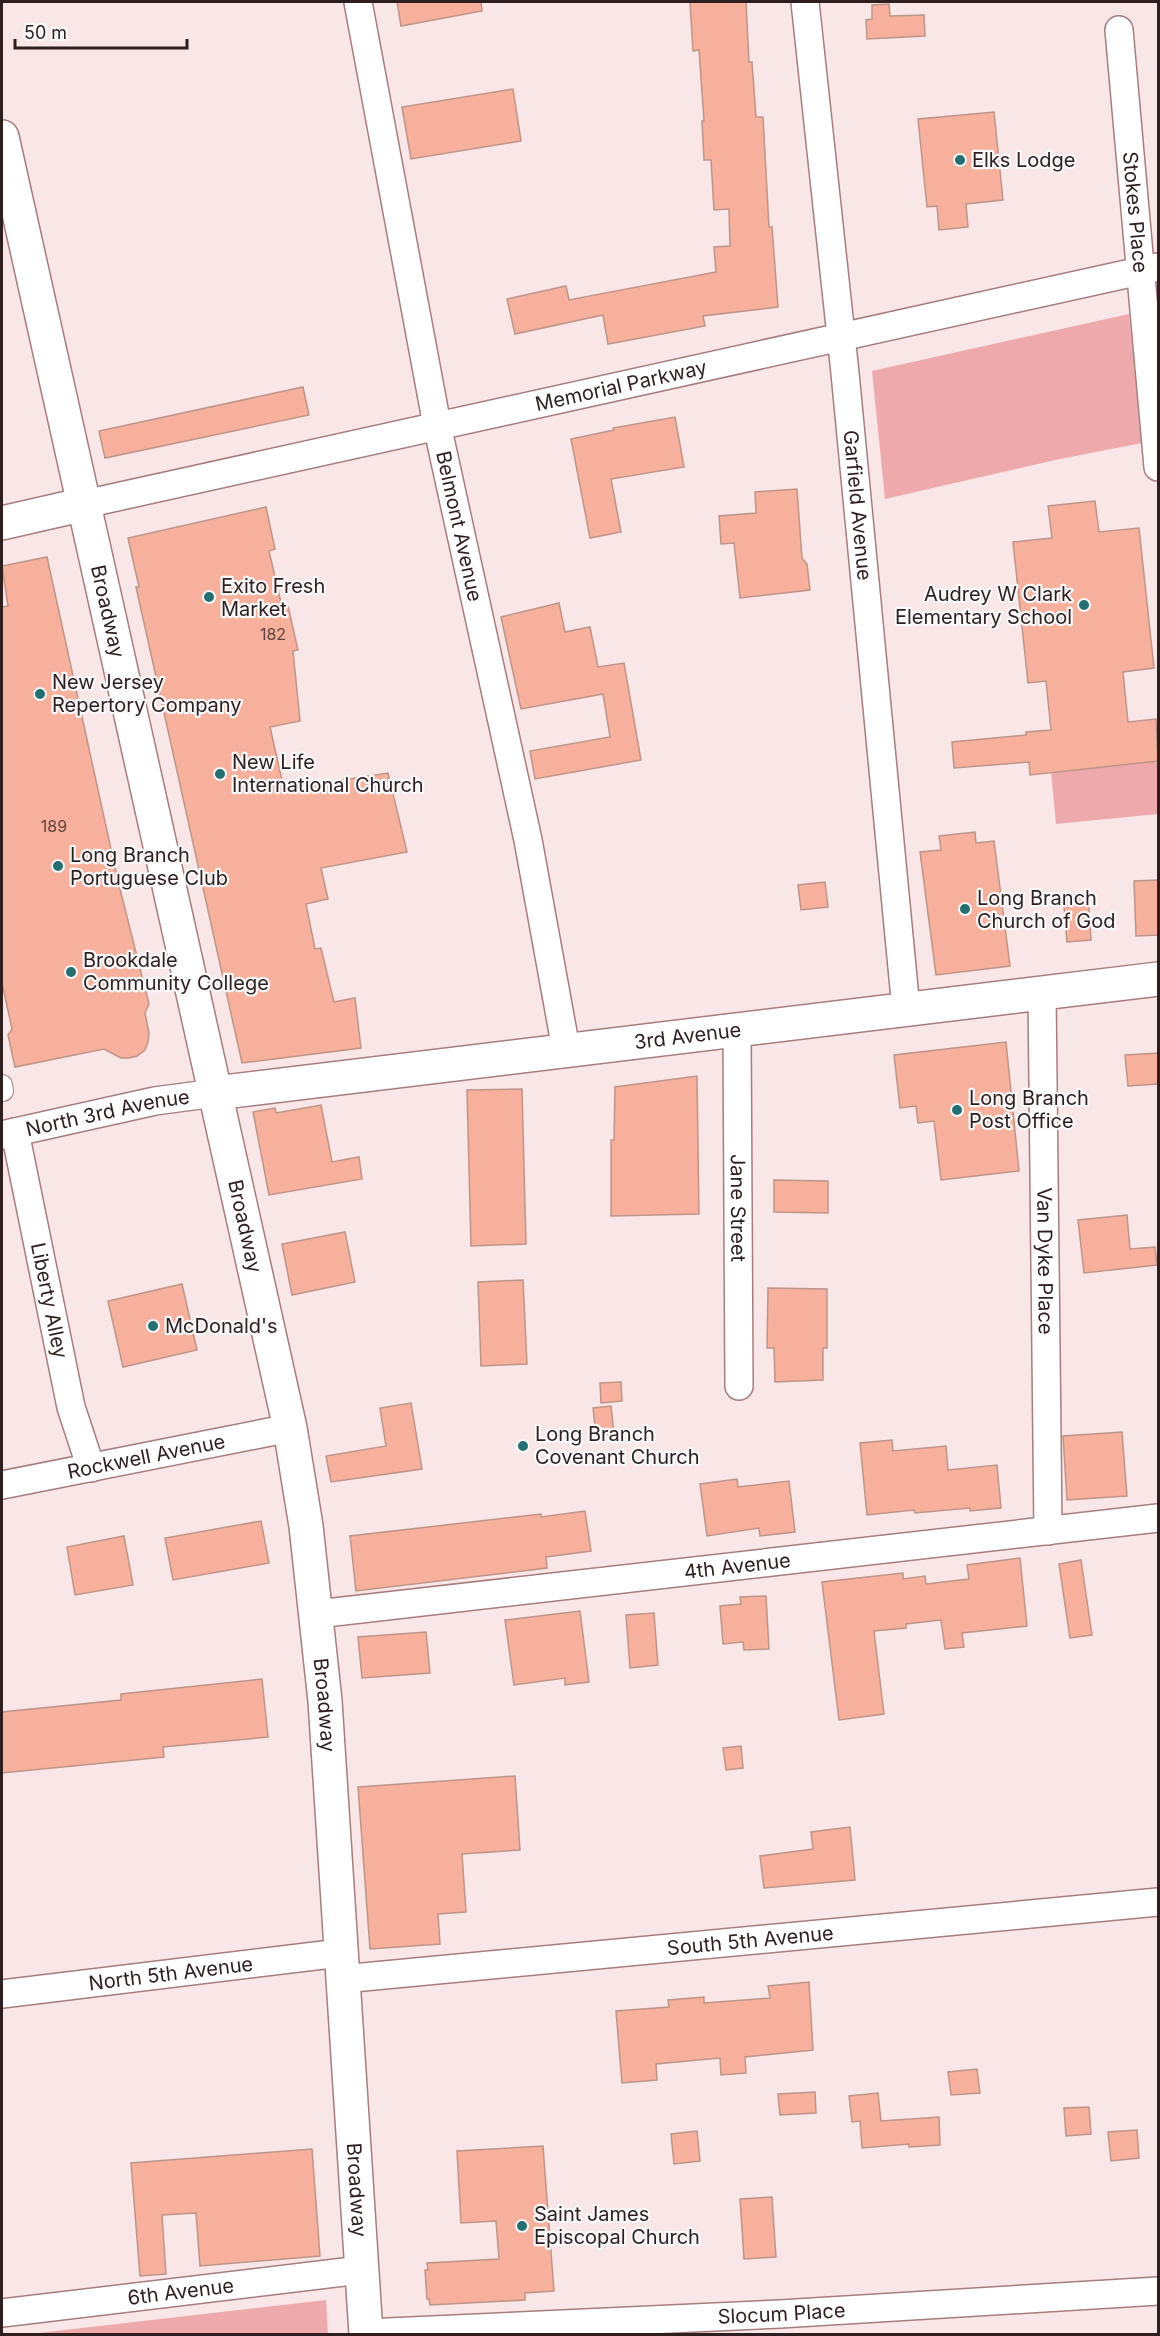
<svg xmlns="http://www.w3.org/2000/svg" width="1160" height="2336" font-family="Inter,sans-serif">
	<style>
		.green { fill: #eda9ab }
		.building { fill: #f6b09b; stroke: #be9589; stroke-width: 1.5 }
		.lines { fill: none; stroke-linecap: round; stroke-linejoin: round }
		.pedestrian-casing { stroke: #a77d7e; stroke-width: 22 }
		.minor-casing { stroke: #a77d7e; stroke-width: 30 }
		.tertiary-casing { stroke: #a77d7e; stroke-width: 36 }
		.pedestrian { stroke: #fff; stroke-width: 20 }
		.minor { stroke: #fff; stroke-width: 27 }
		.tertiary { stroke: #fff; stroke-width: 33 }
		.poi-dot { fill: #236f71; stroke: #f8f8f8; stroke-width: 2 }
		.labels { text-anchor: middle; stroke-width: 4.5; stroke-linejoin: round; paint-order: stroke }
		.number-label { font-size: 16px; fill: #60423d }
		.poi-label { font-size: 20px; fill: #2e1e1e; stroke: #f8f8f8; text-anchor: start }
		.street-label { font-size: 20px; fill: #2e1e1e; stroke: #f8f8f8 }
	</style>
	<rect width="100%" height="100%" fill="#f9e6e6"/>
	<g class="green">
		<path d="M1129 314 1142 443 1060 459 885 499 872 371Z"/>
		<path d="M1158 761V814L1056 824 1051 771Z"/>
		<path d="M326 2300 328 2334H30Z"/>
	</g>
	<g class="building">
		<path d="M397 2H481L482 11 401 26Z"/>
		<path d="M690 2H746L749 62H752L756 117H763L769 227H772L778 307 703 316 705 326 608 344 603 315 515 334 507 299 566 286 569 300 716 272 714 247 730 246 729 209 714 210 711 160H704L702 121H704L699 50 693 51Z"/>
		<path d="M889 4 890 16 924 15 925 36 867 39 866 20 872 19V5Z"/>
		<path d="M513 89 521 141 411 159 402 107Z"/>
		<path d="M994 112 1003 200 966 204 968 227 939 230 937 206 927 207 918 119Z"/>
		<path d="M303 387 309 415 105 458 99 431Z"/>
		<path d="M675 417 684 467 611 479 621 532 590 538 571 439 614 430 613 428Z"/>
		<path d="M797 489 802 558 807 564 810 590 740 598 734 543 721 544 719 516 756 513 755 492Z"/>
		<path d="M1095 501 1099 532 1139 528 1154 668 1123 672 1128 722 1156 719 1158 761 1030 775 1029 762 954 768 952 742 1026 735V732L1051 730 1046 681 1028 683 1013 542 1052 538 1048 506Z"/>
		<path d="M266 507 275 549 269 551 282 607 288 606 298 650 293 651 300 721 270 727 284 789 388 773 407 852 321 868 328 899 306 904 315 949 321 948 334 1002 355 998 361 1048 242 1063 136 587H139L128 538Z"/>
		<path d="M47 557 118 881 149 1004 145 1013 149 1033 148 1042 145 1050 137 1056 129 1058H121L104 1049 15 1067 8 1035 12 1029 2 983V607L8 606 2 566Z"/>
		<path d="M559 603 565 632 590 627 598 667 624 663 641 760 535 779 530 751 610 737 603 694 521 709 501 617Z"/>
		<path d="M975 832 976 843 994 841 1010 966 936 975 920 852 941 850 939 836Z"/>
		<path d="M1158 880V935L1136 936 1134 881Z"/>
		<path d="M825 882 828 907 801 910 798 885Z"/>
		<path d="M1088 894 1091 940 1067 942 1063 895Z"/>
		<path d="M1006 1042 1019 1171 941 1180 934 1121 918 1123 916 1106 900 1108 894 1055Z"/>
		<path d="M1158 1053V1084L1128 1086 1125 1055Z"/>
		<path d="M697 1076 699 1214 611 1216V1140H614L615 1087Z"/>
		<path d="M522 1089 526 1244 471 1246 467 1090Z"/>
		<path d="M321 1105 332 1162 359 1157 362 1179 269 1195 253 1112 275 1108 276 1113Z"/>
		<path d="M774 1180 828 1181V1213L774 1212Z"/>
		<path d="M1127 1215 1130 1249 1155 1247 1157 1265 1084 1273 1078 1220Z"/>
		<path d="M345 1232 355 1282 292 1295 282 1244Z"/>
		<path d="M523 1280 527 1364 481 1366 478 1282Z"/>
		<path d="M182 1284 197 1350 123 1367 108 1301Z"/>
		<path d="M768 1288 827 1289V1348H823V1380L775 1382 774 1348H767Z"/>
		<path d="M621 1382 622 1401 601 1403 600 1383Z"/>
		<path d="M411 1403 422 1469 331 1482 326 1456 386 1446 380 1408Z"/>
		<path d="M611 1406 614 1433 596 1436 593 1408Z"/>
		<path d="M1122 1432 1127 1496 1067 1500 1063 1436Z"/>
		<path d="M892 1440 893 1451 946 1446 948 1470 997 1465 1001 1508 970 1511V1508L915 1513 914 1510 867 1515 860 1443Z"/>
		<path d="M737 1479 738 1487 789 1481 795 1532 760 1536 759 1528 707 1536 700 1484Z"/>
		<path d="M585 1511 591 1551 546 1557 547 1568 356 1591 350 1536 541 1514V1517Z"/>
		<path d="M261 1521 269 1563 173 1580 165 1538Z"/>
		<path d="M124 1536 133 1585 75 1595 67 1547Z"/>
		<path d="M1020 1558 1027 1626 962 1633 964 1647 945 1649 941 1620 906 1624V1628L874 1631 884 1714 839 1720 822 1582 903 1573V1579L925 1576 926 1584 969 1579 967 1565Z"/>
		<path d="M1081 1560 1092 1635 1070 1638 1059 1564Z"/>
		<path d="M766 1596 769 1649 744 1650 743 1642 723 1644 720 1606 741 1604 740 1597Z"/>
		<path d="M580 1611 589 1682 565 1685V1678L514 1685 505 1620Z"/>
		<path d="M654 1613 658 1665 630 1668 626 1615Z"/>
		<path d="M426 1632 430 1673 362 1678 358 1637Z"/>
		<path d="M262 1679 268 1737 163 1747 164 1757 2 1773V1712L121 1700V1694Z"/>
		<path d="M741 1746 743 1768 726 1770 723 1748Z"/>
		<path d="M515 1776 520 1850 462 1854 466 1912 438 1914 440 1944 370 1949 358 1787Z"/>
		<path d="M850 1827 855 1880 764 1888 760 1856 813 1849 811 1832Z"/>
		<path d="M809 1982 813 2050 745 2057 746 2073 721 2075 720 2058 656 2064 657 2080 622 2083 616 2011 669 2007 668 2000 704 1997V2003L770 1998 768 1986Z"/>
		<path d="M977 2069 980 2093 951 2095 948 2072Z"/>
		<path d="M815 2092 816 2113 780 2115 778 2094Z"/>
		<path d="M878 2093 881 2121 939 2117 940 2145 909 2147V2144L862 2148 860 2121 852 2122 849 2096Z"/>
		<path d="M1089 2107 1091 2134 1066 2136 1064 2108Z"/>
		<path d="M1137 2130 1139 2158 1111 2161 1108 2132Z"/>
		<path d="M697 2131 700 2161 674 2164 671 2134Z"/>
		<path d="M543 2146 554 2291 525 2293V2300L430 2305 429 2299H427L425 2270H428L427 2263 499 2259 496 2221 461 2223 457 2151Z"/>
		<path d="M312 2149 320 2256 200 2266 196 2213 162 2215 166 2274 140 2276 131 2163Z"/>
		<path d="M772 2197 776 2257 744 2259 740 2199Z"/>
	</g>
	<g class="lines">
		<defs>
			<path id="pedestrian" d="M2 1085 3 1091"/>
			<g id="minor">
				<path id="s1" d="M358 2 437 425 528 840 566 1049"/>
				<path id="s2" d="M805 2 845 373 906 1009"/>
				<path id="s3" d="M1119 30 1158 467"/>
				<path id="s4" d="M85 504 1158 267"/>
				<path id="s5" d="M1042 993 1048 1531"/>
				<path id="s6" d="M737 1031 739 1386"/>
				<path id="s7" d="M15 1132 71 1407 91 1468"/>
				<path id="s8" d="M2 1135 155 1101 215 1093"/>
				<path id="s9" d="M2 1485 290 1428"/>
				<path id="s10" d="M317 1614 1158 1518"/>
				<path id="s11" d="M342 1979 1158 1902"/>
				<path id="s12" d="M2 1994 340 1953"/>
				<path id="s13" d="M2 2313 361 2270"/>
				<path id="s14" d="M366 2333 780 2314 1158 2291"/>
			</g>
			<g id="tertiary">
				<path id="s15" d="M2 137 290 1428 306 1526 325 1701 366 2334"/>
				<path d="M2 523 85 504"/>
				<path id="s16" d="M215 1093 1158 979"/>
			</g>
		</defs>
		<use href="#pedestrian" class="pedestrian-casing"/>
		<use href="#minor" class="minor-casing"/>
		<use href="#tertiary" class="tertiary-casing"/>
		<use href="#pedestrian" class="pedestrian"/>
		<use href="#minor" class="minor"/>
		<use href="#tertiary" class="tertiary"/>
	</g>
	<g class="poi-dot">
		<circle cx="960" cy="160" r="6"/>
		<circle cx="209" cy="597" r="6"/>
		<circle cx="1084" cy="605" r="6"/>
		<circle cx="40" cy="694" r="6"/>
		<circle cx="220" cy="774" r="6"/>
		<circle cx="58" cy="866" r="6"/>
		<circle cx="965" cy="909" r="6"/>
		<circle cx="71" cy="972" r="6"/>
		<circle cx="957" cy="1110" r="6"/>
		<circle cx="153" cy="1326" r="6"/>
		<circle cx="523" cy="1446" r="6"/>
		<circle cx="522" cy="2226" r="6"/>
	</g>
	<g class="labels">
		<g class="number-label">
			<text x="273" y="640">182</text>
			<text x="54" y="832">189</text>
		</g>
		<g class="poi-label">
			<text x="972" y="167">Elks Lodge</text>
			<text x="221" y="593">Exito Fresh<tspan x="221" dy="23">Market</tspan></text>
			<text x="1072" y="601" text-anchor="end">Audrey W Clark<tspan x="1072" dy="23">Elementary School</tspan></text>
			<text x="52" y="689">New Jersey<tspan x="52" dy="23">Repertory Company</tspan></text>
			<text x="232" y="769">New Life<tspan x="232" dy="23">International Church</tspan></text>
			<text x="70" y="862">Long Branch<tspan x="70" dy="23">Portuguese Club</tspan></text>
			<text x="977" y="905">Long Branch<tspan x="977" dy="23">Church of God</tspan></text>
			<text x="83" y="967">Brookdale<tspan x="83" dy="23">Community College</tspan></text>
			<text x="969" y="1105">Long Branch<tspan x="969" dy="23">Post Office</tspan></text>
			<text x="165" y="1333">McDonald's</text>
			<text x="535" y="1441">Long Branch<tspan x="535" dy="23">Covenant Church</tspan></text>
			<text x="534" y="2221">Saint James<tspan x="534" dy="23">Episcopal Church</tspan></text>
		</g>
		<g class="street-label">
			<text dy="7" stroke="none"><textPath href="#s3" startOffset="183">Stokes Place</textPath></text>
			<text dy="7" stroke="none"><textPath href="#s4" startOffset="549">Memorial Parkway</textPath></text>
			<text dy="7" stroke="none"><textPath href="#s2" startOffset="506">Garfield Avenue</textPath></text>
			<text dy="7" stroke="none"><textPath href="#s1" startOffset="534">Belmont Avenue</textPath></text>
			<text dy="7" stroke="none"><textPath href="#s15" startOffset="486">Broadway</textPath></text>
			<text dy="7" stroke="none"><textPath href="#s16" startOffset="476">3rd Avenue</textPath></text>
			<text dy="7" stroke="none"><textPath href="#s8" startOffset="108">North 3rd Avenue</textPath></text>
			<text dy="7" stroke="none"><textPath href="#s6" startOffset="177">Jane Street</textPath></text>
			<text dy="7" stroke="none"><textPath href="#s15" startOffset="1116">Broadway</textPath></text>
			<text dy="7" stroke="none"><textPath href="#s5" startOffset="268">Van Dyke Place</textPath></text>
			<text dy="7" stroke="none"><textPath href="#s7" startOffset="172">Liberty Alley</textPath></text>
			<text dy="7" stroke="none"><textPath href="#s9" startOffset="147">Rockwell Avenue</textPath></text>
			<text dy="7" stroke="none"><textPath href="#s10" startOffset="423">4th Avenue</textPath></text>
			<text dy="7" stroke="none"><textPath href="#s15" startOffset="1602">Broadway</textPath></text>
			<text dy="7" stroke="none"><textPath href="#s11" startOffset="410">South 5th Avenue</textPath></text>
			<text dy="7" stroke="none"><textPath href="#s12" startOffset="170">North 5th Avenue</textPath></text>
			<text dy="7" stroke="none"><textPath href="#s15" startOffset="2088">Broadway</textPath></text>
			<text dy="7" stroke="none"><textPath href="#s13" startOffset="180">6th Avenue</textPath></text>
			<text dy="7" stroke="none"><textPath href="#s14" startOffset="416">Slocum Place</textPath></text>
		</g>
	</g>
	<rect width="1160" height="2336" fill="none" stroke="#2e1e1e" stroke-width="6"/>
	<path d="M15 39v9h172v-9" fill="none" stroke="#2e1e1e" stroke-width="3"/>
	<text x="24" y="39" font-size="18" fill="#2e1e1e" stroke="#f8f8f8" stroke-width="4.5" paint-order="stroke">50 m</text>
</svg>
